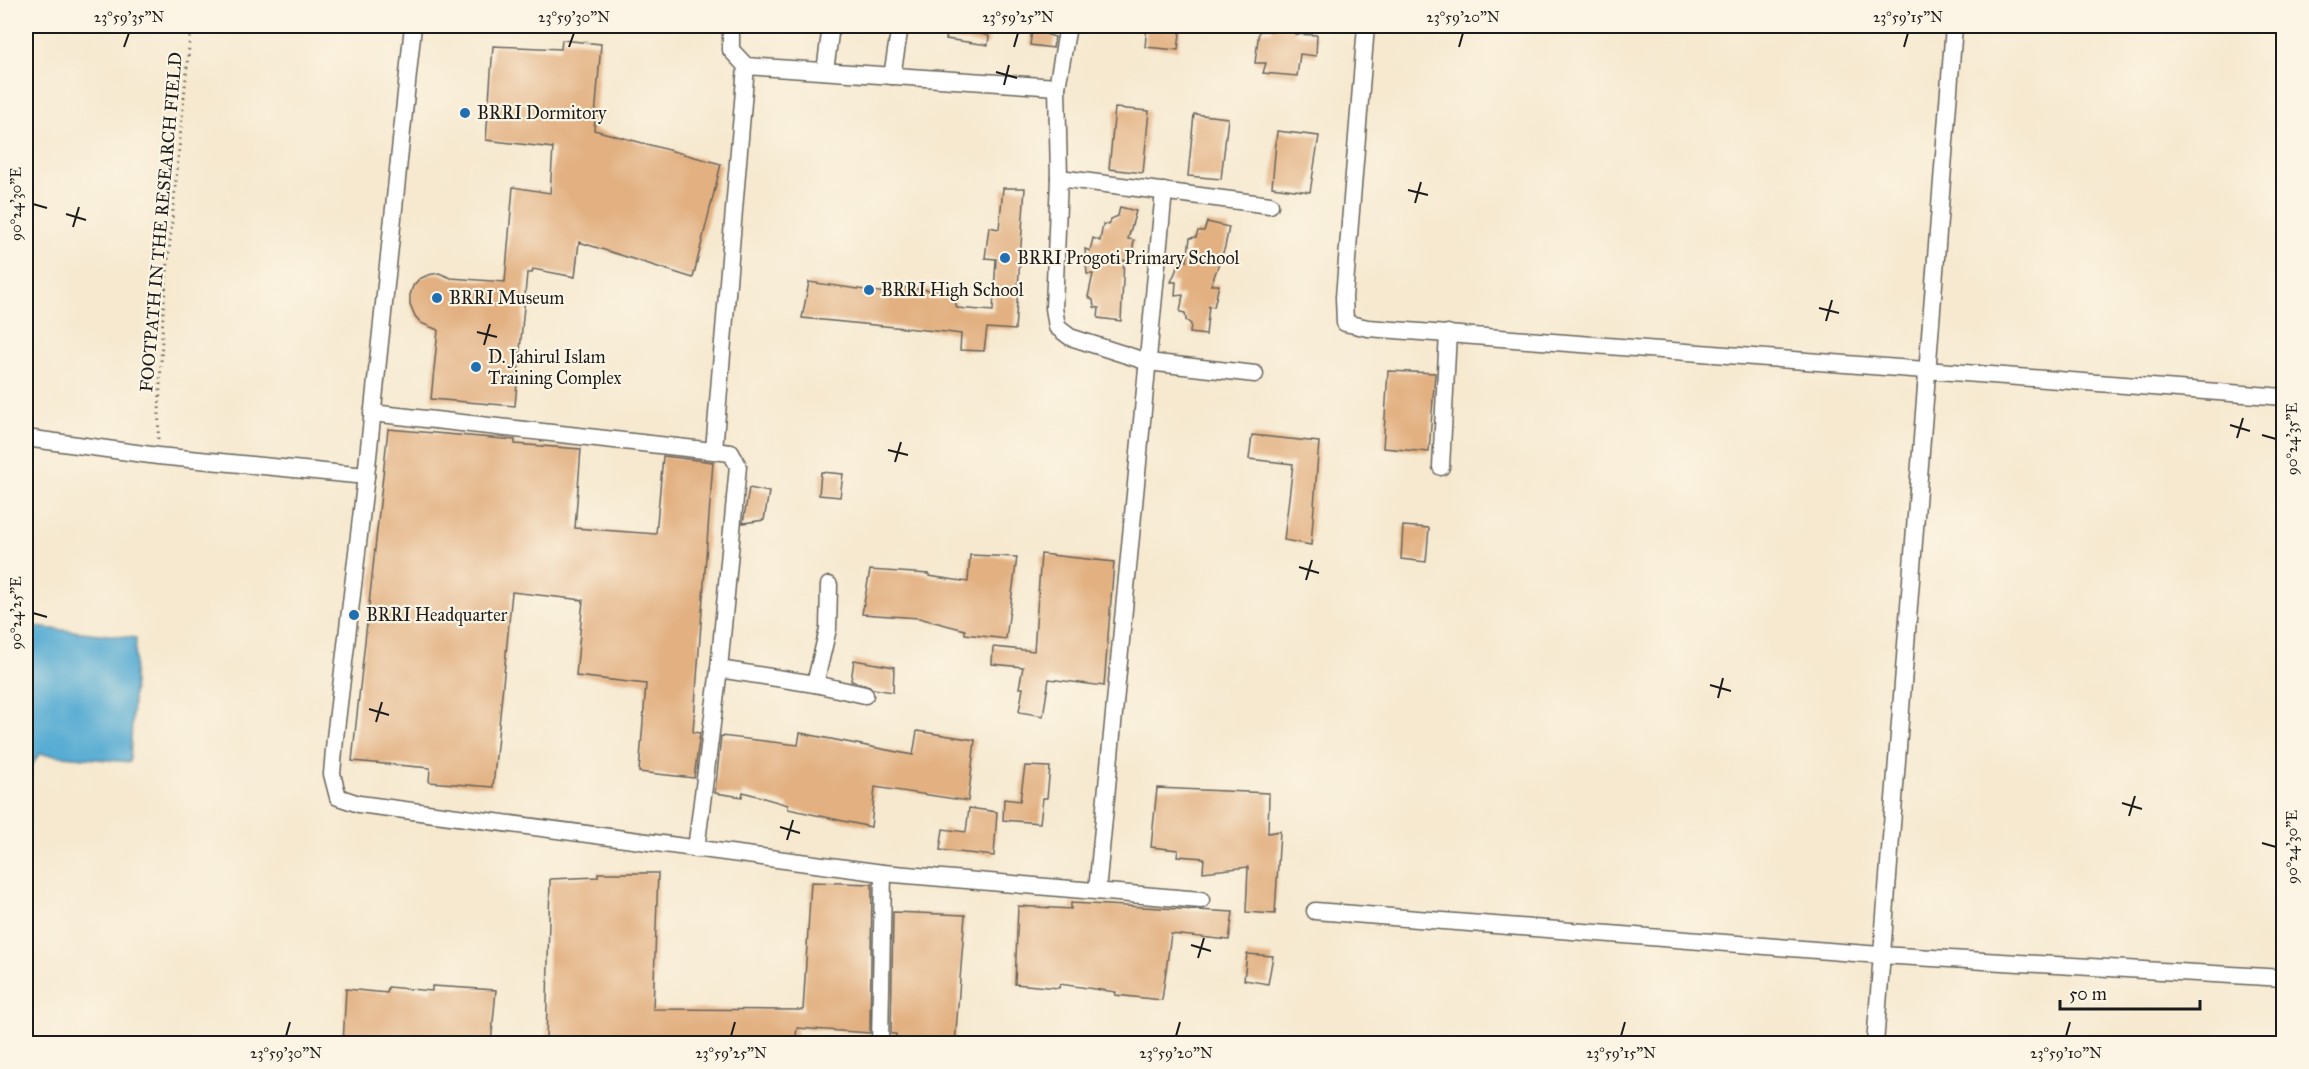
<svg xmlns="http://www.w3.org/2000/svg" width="2309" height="1069" font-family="'IM FELL Great Primer',serif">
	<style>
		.water { fill: #56acd3; stroke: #396478; stroke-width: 1.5 }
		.building { fill: #e2b081 }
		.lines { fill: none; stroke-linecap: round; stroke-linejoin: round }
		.minor-casing { stroke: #68645b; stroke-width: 19 }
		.path { stroke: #68645b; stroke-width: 3; stroke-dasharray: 1.5 4.5; stroke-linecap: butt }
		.minor { stroke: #fff; stroke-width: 16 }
		.ticks { fill: none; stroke: #1c1c1c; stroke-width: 2 }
		.poi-dot { fill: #1f6fb2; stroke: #fcf5e5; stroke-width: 2 }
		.labels { text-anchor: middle; stroke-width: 4.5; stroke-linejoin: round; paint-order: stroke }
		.poi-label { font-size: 18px; fill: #1c1c1c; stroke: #fcf5e5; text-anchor: start }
		.street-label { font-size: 18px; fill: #1c1c1c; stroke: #fcf5e5 }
		.neatline { fill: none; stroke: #1c1c1c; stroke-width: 2 }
		.ticks-label { font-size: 15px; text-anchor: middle; fill: #1c1c1c }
	</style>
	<rect width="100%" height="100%" fill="#fcf5e5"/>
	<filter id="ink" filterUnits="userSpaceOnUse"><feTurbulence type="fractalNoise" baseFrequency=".0167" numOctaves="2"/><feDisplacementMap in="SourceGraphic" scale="12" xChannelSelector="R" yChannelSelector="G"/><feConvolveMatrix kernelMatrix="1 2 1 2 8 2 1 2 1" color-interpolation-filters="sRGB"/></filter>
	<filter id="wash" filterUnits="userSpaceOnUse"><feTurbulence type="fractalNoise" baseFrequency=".008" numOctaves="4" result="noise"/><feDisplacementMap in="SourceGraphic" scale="24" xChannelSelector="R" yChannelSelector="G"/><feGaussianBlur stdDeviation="1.35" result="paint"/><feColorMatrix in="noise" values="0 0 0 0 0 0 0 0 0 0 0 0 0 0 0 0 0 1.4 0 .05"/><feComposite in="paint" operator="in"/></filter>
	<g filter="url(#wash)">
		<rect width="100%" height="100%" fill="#f6e9d0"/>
		<path class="water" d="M26 626 136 638 130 762 39 754 31 767 26 871Z"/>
		<g id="blocks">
			<g class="building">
				<path d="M948 26 989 36 988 45 946 39Z"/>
				<path d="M1147 26H1181L1178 50 1145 47Z"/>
				<path d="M1273 26H1296L1295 34 1317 35 1316 56 1300 54 1297 76 1263 73 1266 63H1255L1259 31H1272Z"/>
				<path d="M1032 30 1055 37 1053 48 1030 45Z"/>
				<path d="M562 40 601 44 594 130 721 164 693 278 579 242 575 277 533 269 532 273H527L515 406 431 399 438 330 421 323 415 316 410 304V295L413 286 419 279 428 275 439 273 451 278 505 282 513 187 550 193 553 148 486 140 493 46 561 49Z"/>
				<path d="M1115 108 1149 111 1143 173 1109 169Z"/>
				<path d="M1194 114 1228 118 1221 179 1188 176Z"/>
				<path d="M1277 131 1319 136 1310 192 1272 187Z"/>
				<path d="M1003 188H1025L1015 330 987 328 984 351 960 350 961 334 946 332 802 318 809 282 893 294 898 287 952 292 957 308 993 311 996 259 985 258 989 227 999 229Z"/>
				<path d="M1120 207 1136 211 1128 239 1134 240 1131 262 1124 260 1121 321 1098 318 1099 308 1094 307 1093 300 1088 297 1093 274H1087L1085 249 1090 251 1093 238 1100 241 1103 224 1109 225 1111 219 1118 216Z"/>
				<path d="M1207 222 1229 227 1225 247 1211 285H1219L1214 307 1209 306 1206 335 1190 333 1191 324 1186 320 1185 313 1180 312 1183 295 1175 296 1176 282H1171L1181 259 1187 261 1190 238 1196 237 1198 231H1204Z"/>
				<path d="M1388 371 1435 373 1429 452 1383 448Z"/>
				<path d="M388 429 515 440V444L581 449 575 528 656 534 663 456 713 462 693 732 700 733 694 778 639 772 646 684 576 676 583 600 512 592 493 787 429 782 430 768 352 761Z"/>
				<path d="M1252 435 1319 442 1311 545 1284 540 1293 464 1249 459Z"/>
				<path d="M821 472 843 474 840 497 819 495Z"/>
				<path d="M749 488 769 492 764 520 743 523Z"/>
				<path d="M1403 526 1429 528 1426 562 1401 559Z"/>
				<path d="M1041 554 1114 562 1104 686 1049 679 1043 716 1019 712 1023 688H1019L1023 667 992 664 993 647 1034 651Z"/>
				<path d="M970 555 1017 557 1006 639 965 634V630L919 618 862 614 870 570 929 574V576L968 582Z"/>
				<path d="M854 660 894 667 893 692 873 689 867 685 851 681Z"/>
				<path d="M917 731 975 740 968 801 875 787 871 827 788 809V805L743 792 742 797 715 793 721 736 798 745 800 733 913 755Z"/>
				<path d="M1025 766 1050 767 1047 798H1043L1040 823 1003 820 1004 799 1020 801Z"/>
				<path d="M1157 788 1269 793 1268 833 1280 831 1275 914 1246 912 1248 867 1203 872 1204 858 1177 856 1178 850 1151 847Z"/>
				<path d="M969 808 997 812 994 856 940 850 943 829 966 832Z"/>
				<path d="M598 873H658L653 1009 803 1010 811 882 872 884 870 1033 797 1028 795 1044H546L550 879 598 877Z"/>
				<path d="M1071 903 1233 912 1229 940 1171 934 1162 1000 1115 995 1116 992 1060 984 1059 988 1015 984 1018 906 1071 909Z"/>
				<path d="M893 912 965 915 955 1044H895L896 1034H891Z"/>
				<path d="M1247 954 1273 956 1268 984 1244 980Z"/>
				<path d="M432 986 496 990 491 1044H343L346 989 387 993 388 987 432 991Z"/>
			</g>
		</g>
	</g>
	<g filter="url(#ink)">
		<use href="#blocks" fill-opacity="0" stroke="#68645b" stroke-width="1.5"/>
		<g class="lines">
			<defs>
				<g id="minor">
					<path d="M413 26 366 476 335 738 332 774 338 797 359 804 883 873 1201 900"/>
					<path d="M731 26V50L746 66 1057 87"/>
					<path d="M1068 26 1057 87 1059 178 1054 308 1057 327 1070 337 1148 362 1255 374"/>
					<path d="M1366 26 1344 297 1345 323 1368 328 2284 397"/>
					<path d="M825 71 831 26"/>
					<path d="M892 76 900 26"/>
					<path d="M1059 178 1270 205"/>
					<path d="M372 413 731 453 738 466 719 669 696 849"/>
					<path d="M26 438 158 456 366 476"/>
					<path d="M714 450 746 66"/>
					<path d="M1441 467 1448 333"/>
					<path d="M719 669 815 684 865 695"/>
					<path d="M815 684 828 629 829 585"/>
					<path d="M1097 891 1164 191"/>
					<path d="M1315 911 1880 955 2284 978"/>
					<path d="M880 1044 883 873"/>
					<path d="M1875 1044 1954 26"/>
				</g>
			</defs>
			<use href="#minor" class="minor-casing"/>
			<path class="path" d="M158 439 163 313 191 26"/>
			<use href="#minor" class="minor"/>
		</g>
	</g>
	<path class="ticks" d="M124 47 129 33M569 47 574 33M1014 47 1018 33M1459 47 1463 33M1904 47 1908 33M996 72 1017 78M1004 85 1009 65M1408 190 1428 195M1415 203 1421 182M33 204 47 208M66 214 86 220M73 227 79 207M1819 308 1839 313M1826 321 1832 300M477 332 497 337M484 345 490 324M2230 425 2250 431M2262 435 2276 439M2237 438 2243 418M888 450 908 455M895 462 901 442M1299 567 1319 573M1306 580 1312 560M33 613 47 617M1710 685 1731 691M1718 698 1723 678M369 709 389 715M376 722 382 702M2122 803 2142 809M2129 816 2135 796M780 827 800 833M787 840 793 820M2262 843 2276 847M1191 945 1211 951M1198 958 1204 938M286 1036 290 1022M731 1036 735 1022M1176 1036 1180 1022M1621 1036 1625 1022M2066 1036 2070 1022"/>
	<g class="poi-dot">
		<circle cx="465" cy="113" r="6"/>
		<circle cx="1005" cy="258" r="6"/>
		<circle cx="869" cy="290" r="6"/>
		<circle cx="437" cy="298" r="6"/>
		<circle cx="476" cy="367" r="6"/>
		<circle cx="354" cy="615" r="6"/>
	</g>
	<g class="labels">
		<g class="poi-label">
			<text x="477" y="119">BRRI Dormitory</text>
			<text x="1017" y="264">BRRI Progoti Primary School</text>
			<text x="881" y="296">BRRI High School</text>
			<text x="449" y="304">BRRI Museum</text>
			<text x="488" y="363">D. Jahirul Islam<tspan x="488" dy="21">Training Complex</tspan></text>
			<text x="366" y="621">BRRI Headquarter</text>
		</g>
		<g class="street-label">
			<text transform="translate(161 222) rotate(-85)" y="6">FOOTPATH IN THE RESEARCH FIELD</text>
		</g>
	</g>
	<rect width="2309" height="1069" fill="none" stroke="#fcf5e5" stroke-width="66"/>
	<path d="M2060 1000v9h140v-9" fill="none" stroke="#1c1c1c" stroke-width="3"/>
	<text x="2069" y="1000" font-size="18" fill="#1c1c1c" stroke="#fcf5e5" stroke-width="4.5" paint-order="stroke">50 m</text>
	<rect x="33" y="33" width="2243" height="1003" class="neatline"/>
	<g class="ticks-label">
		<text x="129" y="22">23°59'35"N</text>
		<text x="574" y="22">23°59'30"N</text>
		<text x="1018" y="22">23°59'25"N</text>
		<text x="1463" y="22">23°59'20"N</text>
		<text x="1908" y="22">23°59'15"N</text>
		<text transform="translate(16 204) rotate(-90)" y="5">90°24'30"E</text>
		<text transform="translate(2292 439) rotate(-90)" y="5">90°24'35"E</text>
		<text transform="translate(16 613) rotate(-90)" y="5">90°24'25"E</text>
		<text transform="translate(2292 847) rotate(-90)" y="5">90°24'30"E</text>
		<text x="286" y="1058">23°59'30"N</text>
		<text x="731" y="1058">23°59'25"N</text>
		<text x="1176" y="1058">23°59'20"N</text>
		<text x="1621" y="1058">23°59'15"N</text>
		<text x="2066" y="1058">23°59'10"N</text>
	</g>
</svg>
